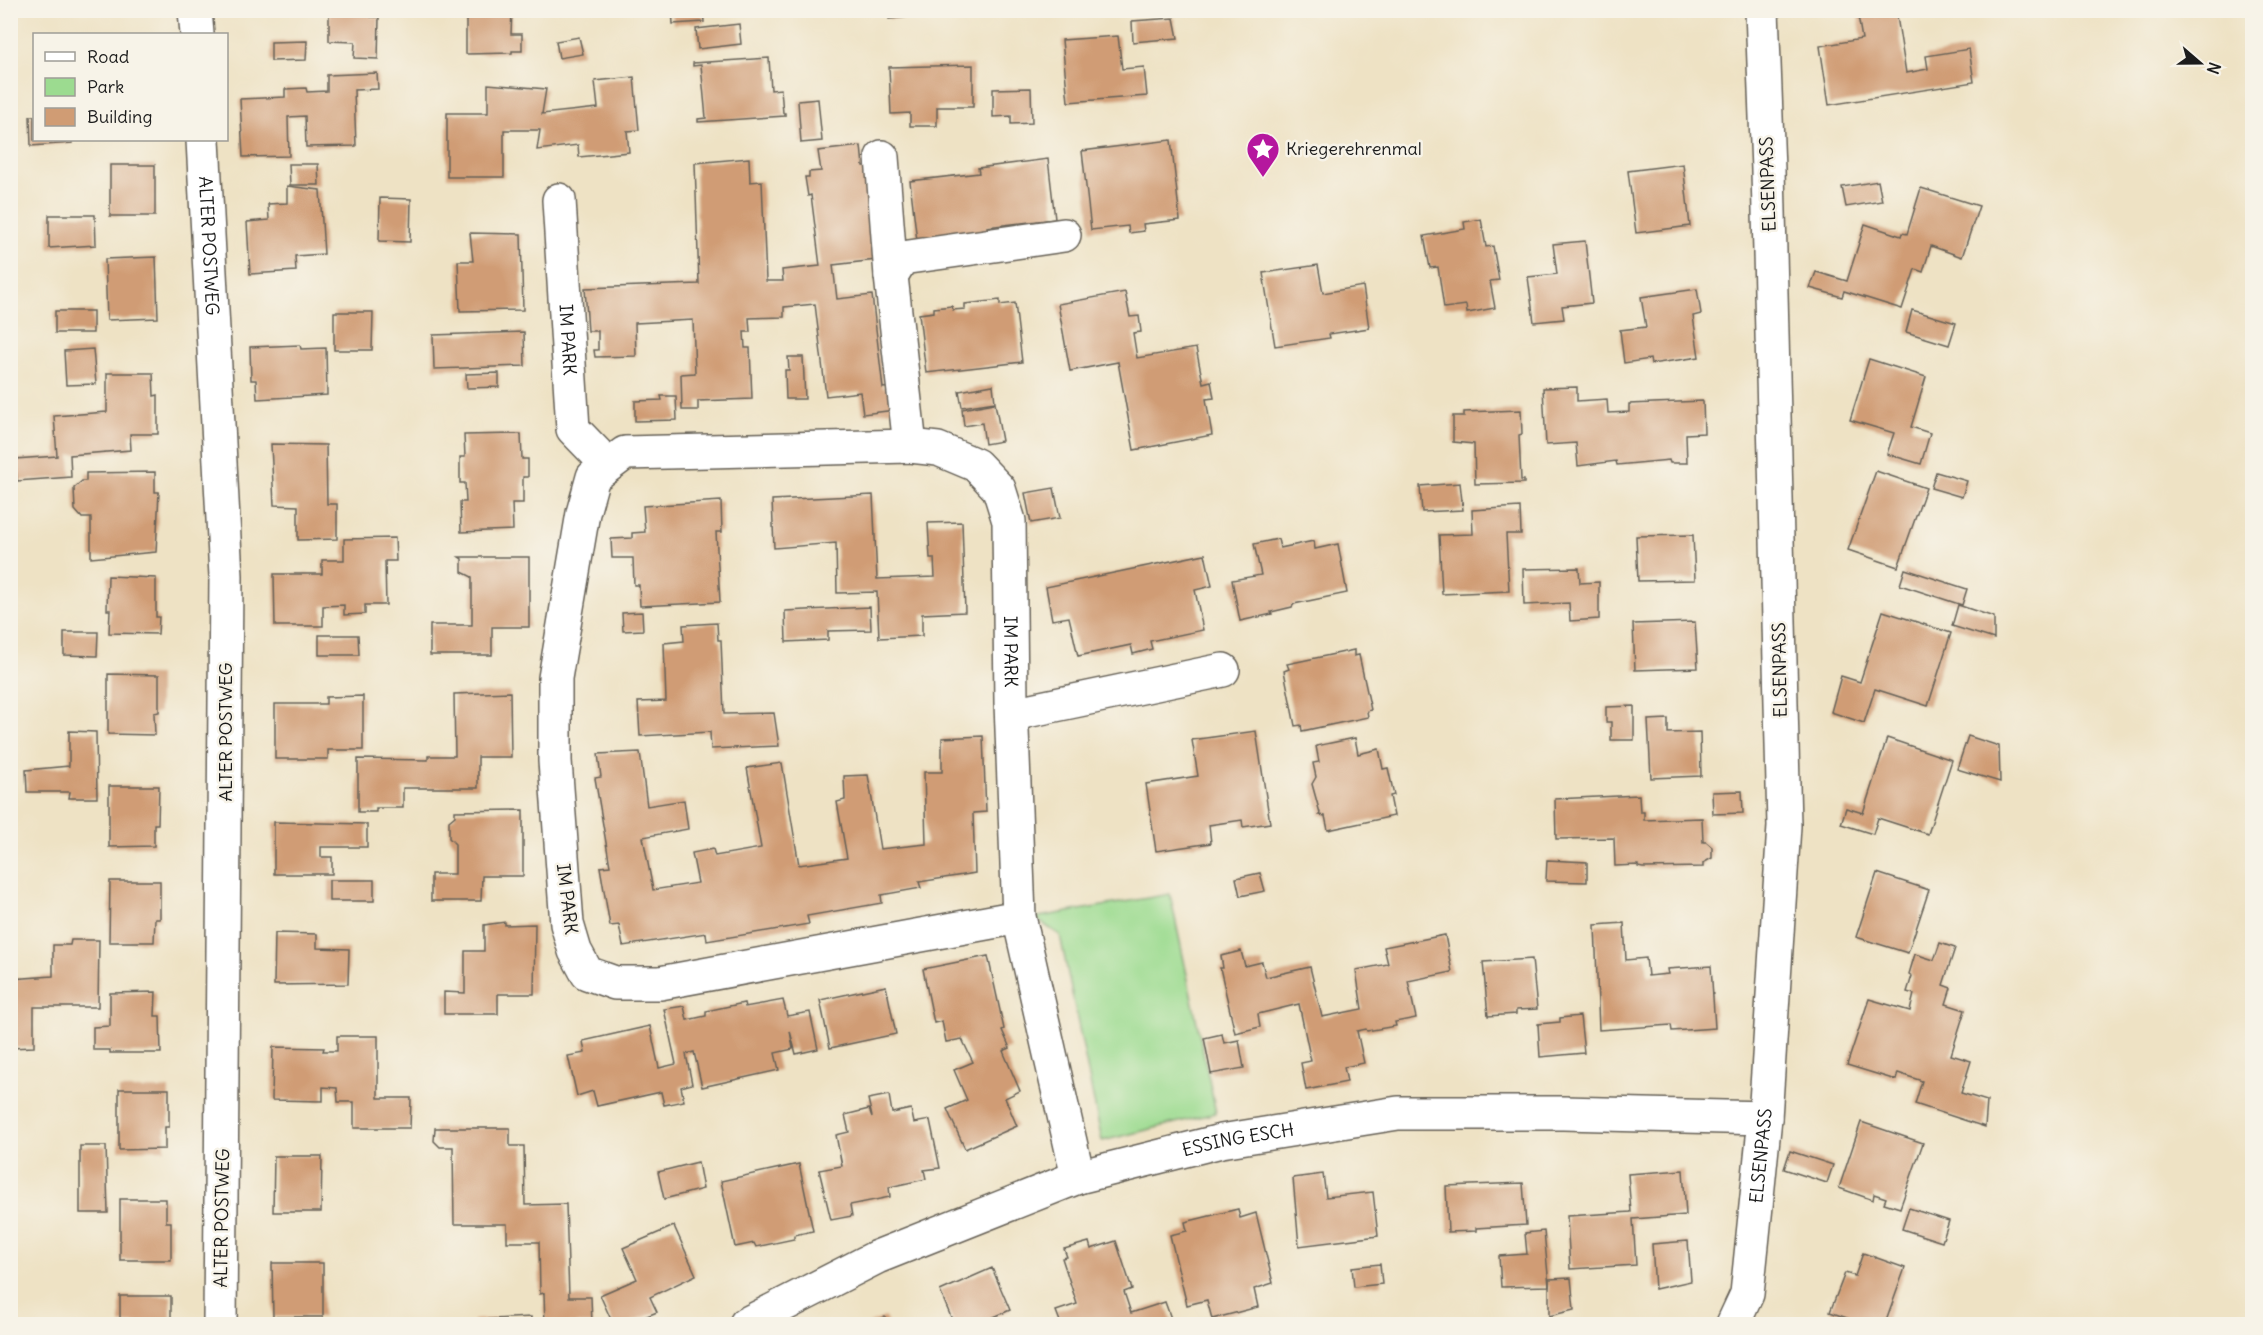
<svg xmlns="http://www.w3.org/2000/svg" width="2263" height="1335" font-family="Delius,sans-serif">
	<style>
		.green { fill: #9cdb90; stroke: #5c7c56; stroke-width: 1.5 }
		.building { fill: #d09c74 }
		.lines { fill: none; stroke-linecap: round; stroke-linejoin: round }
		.minor-casing { stroke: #666157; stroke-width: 36 }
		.minor { stroke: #fff; stroke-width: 33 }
		.labels { text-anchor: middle; stroke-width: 5; stroke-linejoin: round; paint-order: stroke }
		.poi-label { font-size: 18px; fill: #1c1c1c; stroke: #f7f3e8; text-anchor: start }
		.street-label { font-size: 18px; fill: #1c1c1c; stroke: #f7f3e8 }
	</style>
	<rect width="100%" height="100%" fill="#f7f3e8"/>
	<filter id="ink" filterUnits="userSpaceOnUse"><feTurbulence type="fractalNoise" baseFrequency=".0167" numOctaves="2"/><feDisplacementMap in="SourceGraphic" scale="12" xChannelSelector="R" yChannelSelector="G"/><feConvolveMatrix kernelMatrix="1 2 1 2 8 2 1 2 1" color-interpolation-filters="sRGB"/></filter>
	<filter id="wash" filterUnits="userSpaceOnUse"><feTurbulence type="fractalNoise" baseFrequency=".008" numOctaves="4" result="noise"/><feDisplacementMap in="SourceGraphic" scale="24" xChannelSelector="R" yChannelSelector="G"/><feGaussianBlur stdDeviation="1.35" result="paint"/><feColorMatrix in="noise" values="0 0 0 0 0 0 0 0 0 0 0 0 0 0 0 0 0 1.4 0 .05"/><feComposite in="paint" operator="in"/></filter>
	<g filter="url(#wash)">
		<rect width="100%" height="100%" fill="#eee2c4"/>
		<path class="green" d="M1170 894 1216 1113 1102 1141 1060 935 1034 918Z"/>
		<g id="blocks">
			<g class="building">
				<path d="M329 10H371V17H379L378 59 354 58 355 42 329 41Z"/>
				<path d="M466 10H512L511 34H522V51H512V53L466 54Z"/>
				<path d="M672 10H703L704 22 673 24Z"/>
				<path d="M889 10H941L942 14 889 19Z"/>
				<path d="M1857 10H1896L1906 73 1928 69 1926 56 1969 49 1974 82 1829 105 1820 46 1862 39Z"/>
				<path d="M1174 18 1178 38 1133 42 1132 21Z"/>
				<path d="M739 24 741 44 698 49 696 29Z"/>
				<path d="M1118 36 1122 69 1144 67 1147 96 1068 102 1062 40Z"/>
				<path d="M579 37 583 54 559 58 556 41Z"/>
				<path d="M307 41 306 60 271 61V42Z"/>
				<path d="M769 58 771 90 781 89 783 113H785V116L698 122V119L706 118 701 65 693 66V63Z"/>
				<path d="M973 65V107H937V126H910V113L891 114 889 67Z"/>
				<path d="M377 73 378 89 354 90 356 146 306 147 305 116 288 117 289 156 243 157 240 99 285 97V89L306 88 307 92 327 91V75Z"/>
				<path d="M634 77 639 130 627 131 629 152 579 157 578 145 537 150 540 130H504V177H447V113H488V84L546 89 542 114 598 108 595 81Z"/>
				<path d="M1031 88 1032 123 1011 124V116L993 117V89Z"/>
				<path d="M818 99 822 141 801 143 798 101Z"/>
				<path d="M30 116H34V140H72V143L31 146Z"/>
				<path d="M1171 140 1180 220 1143 224 1144 231 1129 233 1128 226 1091 230 1082 151Z"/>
				<path d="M861 146 863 166H866L876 260 833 265 837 299 872 295 883 388 892 387 895 410 863 414 860 392 826 396 815 304 784 307V317L749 318 750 332H744L745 348H750L752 399 698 401V410H682L681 374 695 373 693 320 635 323 636 356 595 357 594 350H598V331H588L585 288 699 284 695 163 749 158 750 182 762 181 766 281H783L782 270 820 266 811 195 808 196 805 177H809V172L821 171 818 151Z"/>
				<path d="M1048 159 1055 219 987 227 988 232 917 241 910 181 979 173 978 168Z"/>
				<path d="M289 164H318L319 185H290Z"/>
				<path d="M1683 164 1690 226 1636 233 1628 171Z"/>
				<rect x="110" y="165" width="45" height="51"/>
				<path d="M1878 181 1882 201 1846 207 1842 187Z"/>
				<path d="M287 186 320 190 324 254 295 256 296 271 250 274 247 222 269 220 268 204 287 203Z"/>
				<path d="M1921 188 1979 206 1962 257 1931 246 1923 272 1915 269 1902 309 1844 291 1842 297 1810 288 1816 272 1847 281 1865 224 1901 236 1902 233 1907 234Z"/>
				<path d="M380 198 411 199 410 242 379 241Z"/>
				<path d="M49 215H95L96 245 49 248Z"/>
				<path d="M1481 219 1486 247 1493 246 1499 280 1490 281 1495 308 1467 313 1466 305 1444 308 1438 267 1430 268 1424 236 1465 229 1464 222Z"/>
				<path d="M470 233 521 234 523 310 460 311 458 261H473Z"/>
				<path d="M1585 241 1592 303 1562 306 1564 319 1534 322 1528 277 1557 274 1553 244Z"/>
				<path d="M156 257 158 318 107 320 105 259Z"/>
				<path d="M1318 265 1323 293 1363 286 1369 328 1329 334 1330 338 1275 346 1263 273Z"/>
				<path d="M1697 289 1701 314 1693 316 1699 357 1651 364 1650 359 1624 363 1620 330 1646 327 1641 297Z"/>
				<path d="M1125 292 1130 317 1139 316 1141 332 1133 333 1137 358 1196 348 1203 383 1211 381 1214 398 1206 399 1212 435 1134 450 1118 362 1070 371 1058 304Z"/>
				<path d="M1000 300V305L1015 303 1022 362 926 373 919 314 934 312V308L952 306 953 310 965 309V304Z"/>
				<path d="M1912 310 1956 323 1949 345 1906 332Z"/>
				<rect x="55" y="311" width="38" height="22"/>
				<path d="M334 312H373L372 350H334Z"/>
				<path d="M524 332 525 366 434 369 433 335Z"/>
				<path d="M300 345 301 349 326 348 327 395 257 399 256 380H251L250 347Z"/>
				<path d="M93 349 96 384 66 385 64 351Z"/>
				<path d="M788 357H803L805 399H786L785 370H789Z"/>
				<path d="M1869 359 1926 377 1911 427 1930 433 1921 464 1887 454 1894 433 1850 420Z"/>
				<path d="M107 373H153L154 396 158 395V434H130L131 450 70 455 71 477 17 481 15 459 57 456 54 416 107 412Z"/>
				<path d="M499 373V387L467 388 466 374Z"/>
				<path d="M993 385 995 402 962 407 959 391Z"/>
				<path d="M1577 387V401L1607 399 1608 413 1629 412V404L1703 401 1704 433 1686 434 1687 463H1670L1669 460 1617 465 1616 461 1578 466 1576 443 1546 445 1543 388Z"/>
				<path d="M661 396H676L677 420 635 421V401L662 400Z"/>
				<path d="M995 403 1002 441 985 444 982 423 964 426 962 409Z"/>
				<path d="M1521 410 1522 434 1519 435 1521 480H1524V483L1475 484 1474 444 1453 442V416H1464V412Z"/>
				<path d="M521 434 522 459H528V477H523V503H512L513 530 461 532 460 502H466L465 483H460V457H465L464 435Z"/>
				<path d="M271 444 326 445 327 504H337V539L298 540V506L274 505Z"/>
				<path d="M1876 471 1926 488 1898 567 1848 550Z"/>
				<path d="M155 472V492H159L156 552 91 558V518H82L75 510 74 488 82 481H86V473Z"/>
				<path d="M1936 472 1967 481 1962 497 1931 488Z"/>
				<path d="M1460 483 1463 510 1422 512 1420 486Z"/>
				<path d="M1054 488 1060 518 1031 523 1025 493Z"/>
				<path d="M873 495 877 579 935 577 934 558H930L928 523 962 522 965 612 922 614V636L879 638 877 592 837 593 836 543 774 548 772 500Z"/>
				<path d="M721 501 722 532H716L720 602 640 606 639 585H634L633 558H612L611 539 632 538V533L645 532 643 506Z"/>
				<path d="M1520 507 1521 534H1506L1509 591 1442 594 1439 535 1473 534 1472 510Z"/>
				<path d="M1693 535 1695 580 1638 581 1636 536Z"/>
				<path d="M395 538 396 561H385L386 605H365V614L344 615V605L323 606V626H275L274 574H322V560H344V539Z"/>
				<path d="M1278 539 1280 548 1314 541 1315 549 1338 544 1347 593 1294 604 1292 607 1271 612 1272 614 1240 621 1232 580 1261 575 1254 544Z"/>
				<path d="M1205 554 1212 586 1195 590 1203 630 1150 641 1152 649 1133 654 1131 645 1078 656 1069 617 1052 620 1046 587Z"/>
				<path d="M459 557H529V627H492V655H430V625H472V577L462 572V559Z"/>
				<path d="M1579 568 1580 583 1599 582V619L1570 621 1569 603 1524 605 1523 569Z"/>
				<path d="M1905 569 1967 589 1962 605 1900 585Z"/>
				<path d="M108 576 156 578V617H159L158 634 109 633 110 610H107Z"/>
				<path d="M1958 605 1994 617V639L1952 626Z"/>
				<path d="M870 607 871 630 828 631V640L786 642 785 611Z"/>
				<path d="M1883 611 1951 633 1928 706 1875 689 1864 723 1831 712 1841 676 1860 682Z"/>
				<path d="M642 612 643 630 623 631 622 613Z"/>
				<path d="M1695 622 1698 668 1635 670 1633 624Z"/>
				<path d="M717 623 718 640H721L724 714 774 713 779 746 711 749 710 732 640 736 638 702 666 701 664 643 684 641 683 625Z"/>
				<path d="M64 632H98L97 656 64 655Z"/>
				<path d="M319 635H358L359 655H319Z"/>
				<path d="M1354 650V656L1359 655 1371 710 1367 711 1368 717 1302 731 1301 725 1295 726 1284 671 1289 669 1287 664Z"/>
				<path d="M108 674 159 675V712L154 713 155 735 108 734Z"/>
				<path d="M510 692 511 757H478V788H403V808H376V812H358V759L428 760V756H455L454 694Z"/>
				<path d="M363 696V750H328V759H275V704H326V697Z"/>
				<path d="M1634 706V740H1611V722H1606V707Z"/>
				<path d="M1668 719V733L1700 732 1701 776 1651 778 1648 720Z"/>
				<path d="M69 731 96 732 97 798H69L70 792H27L26 770 69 766Z"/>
				<path d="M1256 731 1270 823 1243 827 1242 820 1209 825 1211 843 1156 851 1146 784 1198 776 1192 740Z"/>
				<path d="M983 736 986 812 973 813 975 873 919 882 921 888 881 895 882 903 807 916 809 924 707 941 706 933 623 946 619 925 610 926 600 867 610 866 595 778 601 777 598 754 640 752 647 806 684 800 688 829 643 837 653 890 698 883 692 853 713 849 715 856 761 848 747 768 782 763 799 865 847 858 837 802 845 800 844 776 868 775 880 849 926 844 924 772H942V738Z"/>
				<path d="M1968 736 1999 746 2000 782 1957 769Z"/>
				<path d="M1355 738 1358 754 1379 749 1383 769 1388 768 1394 795 1390 796 1394 816 1328 830 1325 816 1319 815 1320 813 1312 784 1316 777 1313 763 1319 762 1316 746Z"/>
				<path d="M1887 738 1952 760 1928 834 1878 818 1873 834 1841 824 1846 808 1863 813Z"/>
				<path d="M109 786H159L158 824H154V846L109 847Z"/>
				<path d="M1742 791 1743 813 1713 814 1712 792Z"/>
				<path d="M1639 795 1640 812H1644V820L1702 818 1703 842H1706L1712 847V858L1703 863V867L1643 868 1638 867V865L1615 866 1614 838 1556 839 1555 799Z"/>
				<path d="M523 810V876H482L481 901H431V874H455V844L449 838V821L455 816V811Z"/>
				<path d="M274 822 367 824V847H321V857H332V874H274Z"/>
				<path d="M1547 860 1587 862V882L1546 881Z"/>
				<path d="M1260 873 1265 891 1240 896 1236 878Z"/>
				<path d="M1877 873 1929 890 1908 953 1856 937Z"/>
				<rect x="329" y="880" width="45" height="21"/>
				<path d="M110 881H160V919H155L154 942H109Z"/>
				<path d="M505 922V925L535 924 534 994H498V1014H444V992L465 993V951H484V925Z"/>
				<path d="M1624 923 1626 960 1646 958 1648 976 1668 974 1667 969 1711 966 1715 1028 1672 1031 1671 1025 1599 1030 1595 925Z"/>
				<path d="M275 933 317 934V948L349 949 348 984 274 985Z"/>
				<path d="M1445 935 1452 972 1408 981 1416 1018 1395 1022 1396 1026 1367 1031 1366 1029 1357 1031 1364 1063 1344 1067 1347 1082 1306 1090 1301 1063 1311 1061 1299 1004 1258 1014 1260 1027 1235 1033 1220 968H1223L1221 956 1241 951 1245 966 1262 962 1266 977 1310 967 1322 1017 1362 1009 1356 970 1388 964 1384 947Z"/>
				<path d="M71 940H99L98 1007H34V1047L10 1048V979L53 976V945H70Z"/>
				<path d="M1940 943 1955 948 1943 985 1951 988 1946 1004 1965 1010 1951 1055 1971 1061 1961 1093 1987 1101 1985 1127 1915 1104 1922 1081 1898 1073 1896 1080 1847 1065 1869 999 1910 1011 1914 994 1907 992 1912 976 1909 974 1915 954 1934 960Z"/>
				<path d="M988 956 1004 1029 1002 1030 1010 1048 1003 1051 1020 1091 1005 1098 1017 1126 965 1149 947 1109 967 1100 954 1070 973 1062 962 1039 946 1042 942 1021 934 1023 923 969Z"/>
				<path d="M1532 959 1537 1009 1516 1010V1014L1488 1016 1483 962Z"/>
				<path d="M886 986 896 1034 830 1048 820 1000Z"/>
				<path d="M156 992 155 1016H160L161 1053H110V1050H93V1027L110 1026V993Z"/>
				<path d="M783 1000 787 1016 810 1012 818 1049 796 1054 790 1031 793 1049 775 1053 779 1070 702 1087 694 1052 686 1054 692 1084 681 1087 684 1101 664 1105 661 1092 597 1106 593 1091 577 1096 568 1056 585 1053 583 1041 650 1026 659 1068 676 1064 664 1009 684 1006 687 1020 706 1016V1011L744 1003 745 1007Z"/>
				<path d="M1580 1016 1584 1053 1540 1057 1538 1024 1560 1022V1018Z"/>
				<path d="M1222 1034 1224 1043 1239 1040 1244 1068 1211 1074 1204 1038Z"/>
				<path d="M337 1036H378V1098H411L410 1128H354V1102H338L337 1088 323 1087V1101L272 1100 273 1047 324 1048 323 1051H337Z"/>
				<path d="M119 1089H169V1127H165V1149L119 1150Z"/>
				<path d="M889 1095 892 1113 911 1109 914 1123 930 1120 940 1168 924 1170 926 1179 889 1187 890 1197 850 1205 852 1216 831 1220 819 1170 842 1166 836 1135 849 1132 845 1115 869 1109 872 1117 868 1099Z"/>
				<path d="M1861 1122 1923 1143 1900 1208 1884 1203 1886 1198 1874 1194 1873 1200 1839 1188Z"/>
				<path d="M435 1128H510V1146H524L525 1205 566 1204 569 1297H591L592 1324H545L544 1293 540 1294 539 1242H507V1224H454L453 1147H440L434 1141Z"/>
				<path d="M80 1146H106L108 1213H80Z"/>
				<path d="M1790 1151 1833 1165 1827 1183 1784 1169Z"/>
				<path d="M274 1156H322L321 1212H273Z"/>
				<path d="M698 1162 703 1189 664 1199 658 1172Z"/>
				<path d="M799 1164 813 1231 794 1235V1239L756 1247 754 1243 735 1247 721 1181Z"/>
				<path d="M1683 1170 1686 1215 1633 1219 1636 1265 1570 1269 1567 1216 1631 1212 1628 1174Z"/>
				<path d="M1323 1174 1326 1197 1373 1192 1378 1236 1299 1246 1293 1178Z"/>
				<path d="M1523 1183 1526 1225 1476 1228V1231L1448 1232 1446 1186Z"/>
				<path d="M120 1199H166V1222H171V1260H120Z"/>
				<path d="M1909 1208 1949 1221 1942 1242 1902 1229Z"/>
				<path d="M1238 1209 1240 1218 1256 1213 1273 1283 1254 1289 1258 1307 1212 1319 1207 1300 1187 1305 1170 1235 1187 1231 1185 1222Z"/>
				<path d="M674 1226 696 1275 650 1297 657 1312 627 1324H613L600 1295 637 1279 623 1248Z"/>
				<path d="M1544 1231 1549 1286 1501 1287 1499 1256 1527 1254 1525 1233Z"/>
				<path d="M1116 1241 1132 1289 1124 1292 1131 1313 1165 1302 1173 1324H1061L1056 1311 1077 1304 1062 1258 1067 1257 1064 1249 1089 1242 1091 1249Z"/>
				<path d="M1688 1241 1691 1281 1655 1289 1652 1244Z"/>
				<path d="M1863 1253 1905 1268 1885 1324H1864L1830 1312 1845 1273 1855 1276Z"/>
				<path d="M272 1263H323V1317H273Z"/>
				<path d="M1380 1264 1382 1284 1354 1287 1352 1267Z"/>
				<path d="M992 1268 1010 1310 982 1322 984 1324H947L953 1322 940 1291Z"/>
				<path d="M1571 1278 1574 1310 1549 1316V1279Z"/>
				<rect x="120" y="1296" width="51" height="28"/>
				<path d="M531 1317V1324H474V1320Z"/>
				<path d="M885 1317 888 1324H868Z"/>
			</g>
		</g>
	</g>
	<g filter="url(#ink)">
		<use href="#blocks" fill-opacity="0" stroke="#666157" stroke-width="1.5"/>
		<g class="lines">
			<defs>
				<g id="minor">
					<path d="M195 10 197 34"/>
					<path id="s1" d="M203 140 226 576 220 1324"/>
					<path d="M882 157 891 276 902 258 1064 235"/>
					<path id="s2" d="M559 200 573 429 608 465"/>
					<path d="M891 276 910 446"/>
					<path d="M1012 714 1223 670"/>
					<path id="s3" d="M1019 917 660 983H615L587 973 575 951 567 924 555 761V678L583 513 593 477 625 453 910 446 938 449 976 465 999 489 1009 521 1011 703 1019 917 1078 1177"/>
					<path id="s4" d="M746 1324 877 1257 1078 1177 1221 1141 1398 1113H1563L1765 1118"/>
					<path id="s5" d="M1733 1324 1747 1294 1765 1118 1784 826 1768 170 1762 10"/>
				</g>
			</defs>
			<use href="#minor" class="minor-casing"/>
			<use href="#minor" class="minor"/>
		</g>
	</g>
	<defs>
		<symbol id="sight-pin" viewBox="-11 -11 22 30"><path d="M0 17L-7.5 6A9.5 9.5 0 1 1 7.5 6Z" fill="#b5179e" stroke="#f7f3e8"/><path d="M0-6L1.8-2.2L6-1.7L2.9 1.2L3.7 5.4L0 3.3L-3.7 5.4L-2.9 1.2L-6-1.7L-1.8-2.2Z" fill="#fff"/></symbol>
	</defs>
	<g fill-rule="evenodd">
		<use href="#sight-pin" x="1244" y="130" width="38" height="52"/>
	</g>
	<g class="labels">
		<g class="poi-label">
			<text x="1286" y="155">Kriegerehrenmal</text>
		</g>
		<g class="street-label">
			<text transform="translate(1768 184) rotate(-92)" y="6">ELSENPASS</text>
			<text dy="6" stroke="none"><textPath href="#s1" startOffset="106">ALTER POSTWEG</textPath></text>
			<text dy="6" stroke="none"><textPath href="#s2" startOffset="140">IM PARK</textPath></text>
			<text dy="6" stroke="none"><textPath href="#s3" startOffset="1536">IM PARK</textPath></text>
			<text transform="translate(1780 670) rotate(-91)" y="6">ELSENPASS</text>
			<text transform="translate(226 732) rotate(-90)" y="6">ALTER POSTWEG</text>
			<text transform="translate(567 899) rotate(83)" y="6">IM PARK</text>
			<text dy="6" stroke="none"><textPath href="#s4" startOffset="528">ESSING ESCH</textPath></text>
			<text dy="6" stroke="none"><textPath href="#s5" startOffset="172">ELSENPASS</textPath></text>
			<text transform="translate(222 1218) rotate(-89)" y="6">ALTER POSTWEG</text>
		</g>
	</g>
	<rect width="2263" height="1335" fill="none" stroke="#f7f3e8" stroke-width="36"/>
	<rect x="33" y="33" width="195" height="108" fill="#f7f3e8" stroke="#9f9d96" stroke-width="1.5"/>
	<rect x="45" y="52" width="30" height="9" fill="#ffffff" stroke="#9f9d96" stroke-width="1.5"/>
	<text x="87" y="63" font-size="18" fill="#1c1c1c">Road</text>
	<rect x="45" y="78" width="30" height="18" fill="#9cdb90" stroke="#9f9d96" stroke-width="1.5"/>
	<text x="87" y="93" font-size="18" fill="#1c1c1c">Park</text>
	<rect x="45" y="108" width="30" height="18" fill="#d09c74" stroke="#9f9d96" stroke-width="1.5"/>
	<text x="87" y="123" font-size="18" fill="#1c1c1c">Building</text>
	<g transform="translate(2200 63) rotate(110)" stroke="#f7f3e8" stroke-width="4.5" paint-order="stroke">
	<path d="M0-4.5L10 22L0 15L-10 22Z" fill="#1c1c1c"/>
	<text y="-9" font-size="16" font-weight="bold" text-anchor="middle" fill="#1c1c1c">N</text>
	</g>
</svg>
